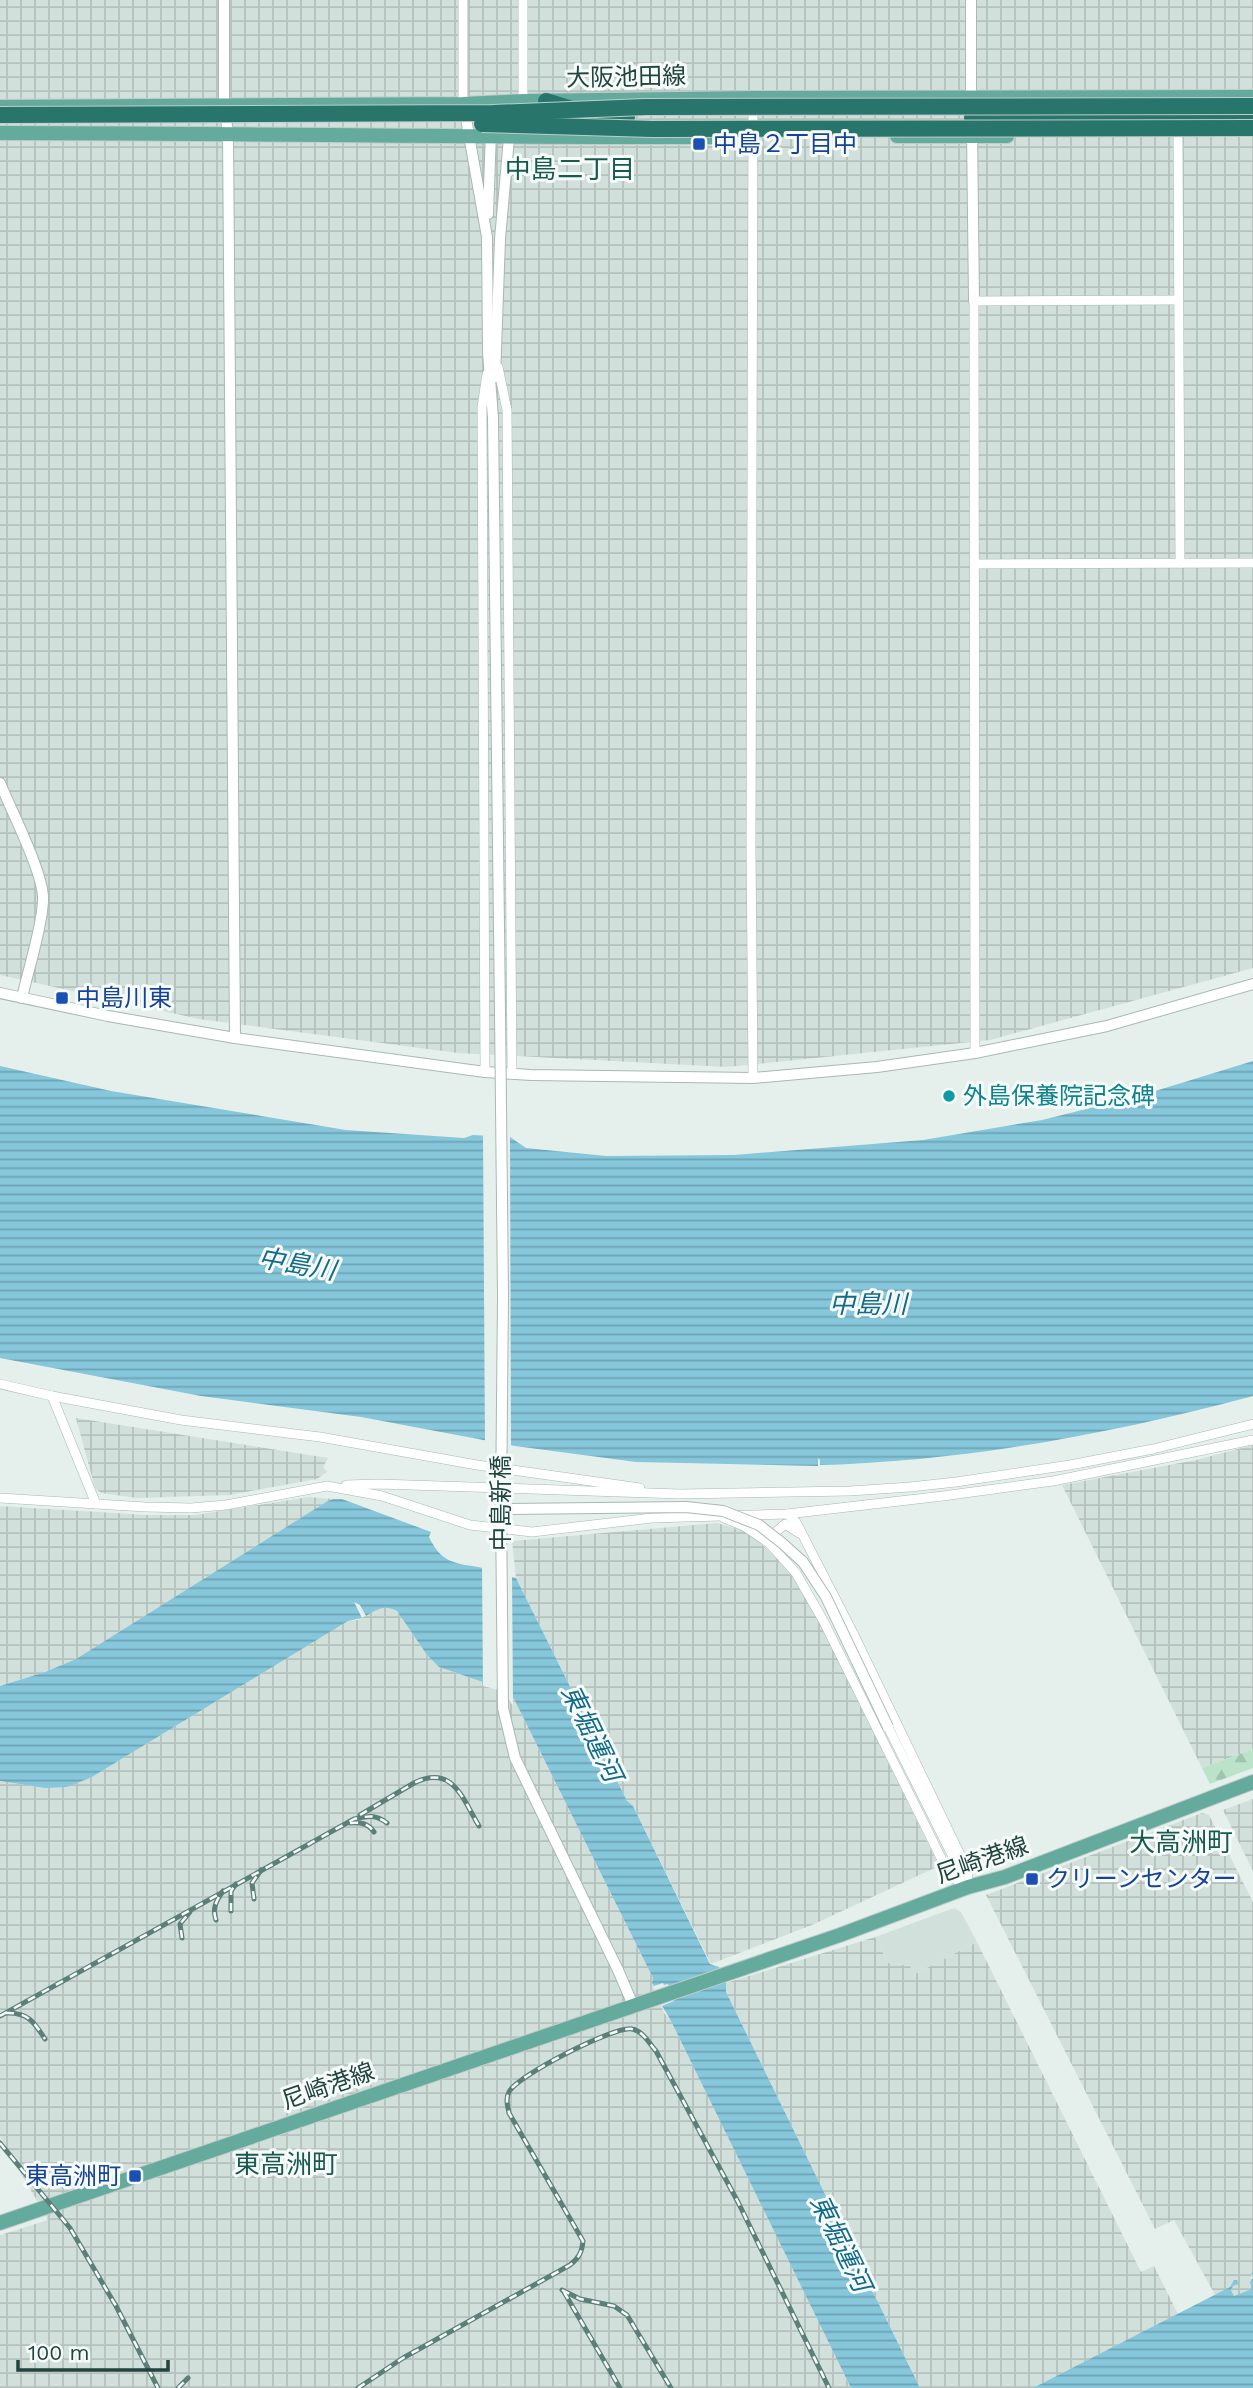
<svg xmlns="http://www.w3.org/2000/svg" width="1253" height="2388" font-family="'Work Sans','Noto Sans JP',sans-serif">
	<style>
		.built { fill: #d2e0db }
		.industrial { fill: url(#industrial-grid) }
		.forest { fill: url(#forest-firs) }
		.water { fill: url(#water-rules) }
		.pier { fill: #e5f0ec }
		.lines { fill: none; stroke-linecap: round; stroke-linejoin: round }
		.minor-casing { stroke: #a6b9b4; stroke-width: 10 }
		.tertiary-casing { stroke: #a6b9b4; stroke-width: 12 }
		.primary-casing { stroke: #c1cbc9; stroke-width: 16 }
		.motorway-casing { stroke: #c1cbc9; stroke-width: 18 }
		.minor { stroke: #fff; stroke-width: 9 }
		.tertiary { stroke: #fff; stroke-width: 10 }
		.primary { stroke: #64ab9e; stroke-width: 14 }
		.motorway { stroke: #28756b; stroke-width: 16 }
		.rail-casing { stroke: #5c8079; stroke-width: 5 }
		.rail { stroke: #f6fbf9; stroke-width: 2.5; stroke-dasharray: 8; stroke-linecap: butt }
		.tertiary-bridge-casing { stroke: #a6b9b4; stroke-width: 12; stroke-linecap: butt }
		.motorway-bridge-casing { stroke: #c1cbc9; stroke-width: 18; stroke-linecap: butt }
		.tertiary-bridge { stroke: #fff; stroke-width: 10 }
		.motorway-bridge { stroke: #28756b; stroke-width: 16 }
		.transit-dot { fill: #1a4fb4; stroke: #f6fbf9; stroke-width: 2.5 }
		.culture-dot { fill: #0f9aa8; stroke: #f6fbf9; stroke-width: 2.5 }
		.labels { text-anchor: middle; stroke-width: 6; stroke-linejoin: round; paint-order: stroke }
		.street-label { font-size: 24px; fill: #21443e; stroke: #f6fbf9 }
		.transit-label { font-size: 24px; fill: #164399; stroke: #f6fbf9; text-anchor: start }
		.culture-label { font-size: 24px; fill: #0d838f; stroke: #f6fbf9; text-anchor: start }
		.neighbourhood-label { font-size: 26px; fill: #195a4f; stroke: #f6fbf9 }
		.water-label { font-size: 26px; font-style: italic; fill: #126b89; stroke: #f6fbf9 }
	</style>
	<defs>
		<pattern id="industrial-grid" width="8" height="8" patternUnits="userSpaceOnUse" patternTransform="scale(1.75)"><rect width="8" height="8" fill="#d2e0db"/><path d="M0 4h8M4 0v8" fill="none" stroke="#b4c1bd"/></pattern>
		<pattern id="forest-firs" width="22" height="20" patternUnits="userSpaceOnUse" patternTransform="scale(1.75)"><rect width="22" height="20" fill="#bbe3c9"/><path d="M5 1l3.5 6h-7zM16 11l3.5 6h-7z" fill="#a0c4ae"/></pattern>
		<pattern id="water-rules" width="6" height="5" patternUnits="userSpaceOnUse" patternTransform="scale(1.75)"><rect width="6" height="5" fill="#86c7db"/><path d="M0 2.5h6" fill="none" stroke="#6da3b3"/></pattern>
	</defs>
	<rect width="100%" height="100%" fill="#e5f0ec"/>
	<path class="built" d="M954 1908 961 1912 977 1942 915 1974 910 1966 888 1963 875 1937Z"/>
	<g class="industrial">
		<path d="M0 0H1253V968L990 1040 727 1067 458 1053 199 1019 0 975Z"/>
		<path d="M76 1418 328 1458 323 1467 327 1472 317 1479 229 1495 137 1498 101 1493 95 1488Z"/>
		<path d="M1253 1445V1749L1202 1768 1062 1485 1196 1460Z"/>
		<path d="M309 1497 333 1499 326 1502 76 1659 45 1672 0 1686V1506L148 1515H195Z"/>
		<path d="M717 1523 748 1532 779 1560 796 1581 809 1602 939 1866 812 1925 711 1964 633 1806 627 1801 516 1578 512 1541Z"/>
		<path d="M381 1607 391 1608 397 1611 427 1655 439 1667 509 1691 515 1701 653 1978 652 1983 664 2013 670 2019 851 2388H0V2235L48 2220 0 2137V1781L46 1788 92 1777 348 1621 358 1620Z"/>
		<path d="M1253 1799V1871L1223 1810Z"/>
		<path d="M1202 1813 1209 1815 1253 1902V2272L1251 2273 1253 2289 1234 2296 1231 2290 1233 2286 1215 2295 1174 2220 1155 2229 986 1895Z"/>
		<path d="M875 1937 888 1963 910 1966 915 1974 977 1942 1141 2272 1154 2266 1178 2314 1033 2388H920L726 1992V1983Z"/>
	</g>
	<path class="forest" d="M1253 1749V1768L1210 1784 1202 1768Z"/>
	<g class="water">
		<path d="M1253 1061V1396C1111 1434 966 1461 820 1465V1460L818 1458V1466L636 1462 515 1446 361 1417 201 1396 0 1358V1066L111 1091 346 1130 464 1138 473 1135 510 1137 526 1148 606 1156 734 1155 923 1140 1042 1120 1139 1096Z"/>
		<path d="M333 1499H342L431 1532 429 1537C441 1562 453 1563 478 1567 491 1569 504 1575 516 1578L627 1801 633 1806 710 1964 719 1967 726 1983V1992L920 2388H851L670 2019 662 2006 674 2001 668 1984 664 1985 663 1983 654 1986 652 1983 653 1978 515 1701 509 1691 439 1667 427 1655 397 1611C384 1604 377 1609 366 1616L360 1605 354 1602 362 1618 348 1621 92 1777 67 1787 45 1788 0 1781V1686L45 1672 76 1659 326 1502Z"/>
		<path d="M1253 2272V2388H1033L1230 2287 1234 2280H1237L1239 2284 1233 2286 1231 2290 1234 2296 1252 2289 1250 2282 1253 2278 1251 2273Z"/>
	</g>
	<g class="pier">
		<path d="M483 1132 510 1134 511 1449 485 1444Z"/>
		<path d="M482 1564 512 1573 513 1706 503 1691 483 1686Z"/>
	</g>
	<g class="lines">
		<defs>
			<g id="minor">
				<path d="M523 103V0"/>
				<path d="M753 103 751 849 753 1078"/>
				<path d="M463 104V0"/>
				<path d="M1178 135 1180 563"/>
				<path d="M498 367 507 410 512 1074"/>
				<path d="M975 564 1253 563"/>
				<path d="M975 1053 974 301 1178 300"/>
				<path d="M485 1072 482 407 487 374"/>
				<path d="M0 1384 52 1396 181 1420 320 1437 477 1465 640 1488"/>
				<path d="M52 1396 96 1504"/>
				<path d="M346 1485 379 1484 680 1494 850 1491 910 1487 956 1482 1070 1465 1153 1449 1253 1424"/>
				<path d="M0 1498 145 1507 191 1508 226 1505 327 1486 382 1496 470 1525 532 1532 652 1518 787 1514 943 1496 1053 1481 1253 1440"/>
				<path d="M787 1514 796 1522 853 1633 967 1869 968 1887"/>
				<path d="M724 1518 744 1526 769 1543 796 1573 824 1622 950 1876 968 1887"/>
				<path d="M776 1541V1532L785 1524 799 1533"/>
				<path d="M888 1727 966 1883"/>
			</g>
			<g id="tertiary">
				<path d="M224 0V106L228 133 235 1038"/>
				<path d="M971 0V102"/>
				<path d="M464 107 487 237 488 352 493 418 500 1012"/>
				<path d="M972 129 974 301"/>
				<path d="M488 214 491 132"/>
				<path d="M495 377 500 239 509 138"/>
				<path d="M0 783C11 810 45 876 43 901 42 928 28 970 22 998"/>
				<path d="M0 993 108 1016 235 1038 485 1072 531 1075 753 1078 877 1067 975 1053 1107 1026 1253 984"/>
				<path d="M618 1970 633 2005"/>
			</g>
			<g id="primary">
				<path d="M0 107 463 104 524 101 753 98 1253 97"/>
				<path d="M0 133C242 133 484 138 727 137"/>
				<path d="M897 136H1007"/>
				<path d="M0 2223 840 1935 968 1887 1005 1877 1253 1782"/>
			</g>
			<g id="motorway">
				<path d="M546 101 594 116 627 117"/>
				<path d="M972 118H1253"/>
			</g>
		</defs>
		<use href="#minor" class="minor-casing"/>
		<use href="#tertiary" class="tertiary-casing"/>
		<use href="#primary" class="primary-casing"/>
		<use href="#motorway" class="motorway-casing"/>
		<use href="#minor" class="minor"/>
		<use href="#tertiary" class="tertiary"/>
		<use href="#primary" class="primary"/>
		<use href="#motorway" class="motorway"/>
		<defs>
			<g id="rail">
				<path d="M360 1815 414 1783C453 1764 462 1798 479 1826"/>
				<path d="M350 1823C360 1822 368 1823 374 1832"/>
				<path d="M254 1899 252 1883 261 1870"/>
				<path d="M231 1911V1891L236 1884"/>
				<path d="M216 1920C212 1908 216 1901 223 1891"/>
				<path d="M182 1938 180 1924 190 1912"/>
				<path d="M6 2013C28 2012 34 2022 45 2039"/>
				<path d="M0 2016 354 1819C368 1816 375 1814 387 1823"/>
				<path d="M0 2143 70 2228 116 2306 158 2388"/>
				<path d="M562 2290 580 2299 614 2306 627 2315 671 2388"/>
				<path d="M564 2292 620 2388"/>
				<path d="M178 2388 188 2378"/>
				<path d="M358 2388 403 2358 570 2265C579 2258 582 2252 583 2241L509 2113C508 2107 505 2099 509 2092 516 2076 616 2025 632 2029 643 2031 649 2043 656 2051L738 2202 829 2388"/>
			</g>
		</defs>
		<use href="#rail" class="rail-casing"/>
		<use href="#rail" class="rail"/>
		<defs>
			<g id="tertiary-bridge">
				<path d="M500 1012 503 1296 501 1509 503 1708 515 1758 618 1970"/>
				<path d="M501 1509 686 1507 723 1511 759 1525 782 1543 803 1562 826 1597 888 1727"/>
			</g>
			<g id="motorway-bridge">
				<path d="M0 115 493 113 645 107 1253 106"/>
				<path d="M482 124 652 129 1253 128"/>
			</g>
		</defs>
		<use href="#tertiary-bridge" class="tertiary-bridge-casing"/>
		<use href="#motorway-bridge" class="motorway-bridge-casing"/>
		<use href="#tertiary-bridge" class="tertiary-bridge"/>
		<use href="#motorway-bridge" class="motorway-bridge"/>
	</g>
	<g class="transit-dot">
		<rect x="692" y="137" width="14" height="14" rx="3.5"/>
		<rect x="55" y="991" width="14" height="14" rx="3.5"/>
		<rect x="1025" y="1872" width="14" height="14" rx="3.5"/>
		<rect x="128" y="2169" width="14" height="14" rx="3.5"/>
	</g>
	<circle class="culture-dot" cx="949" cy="1096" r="7"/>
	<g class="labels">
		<g class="street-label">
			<text transform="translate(626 77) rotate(-1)" y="8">大阪池田線</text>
			<text transform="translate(501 1503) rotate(-90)" y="8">中島新橋</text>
			<text transform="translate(982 1860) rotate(-19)" y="8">尼崎港線</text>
			<text transform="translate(328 2086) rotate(-19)" y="8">尼崎港線</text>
		</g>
		<g class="transit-label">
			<text x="713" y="152">中島２丁目中</text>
			<text x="76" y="1006">中島川東</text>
			<text x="1046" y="1887">クリーンセンター</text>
			<text x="121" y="2184" text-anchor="end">東高洲町</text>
		</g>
		<g class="culture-label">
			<text x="963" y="1104">外島保養院記念碑</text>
		</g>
		<g class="neighbourhood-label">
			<text x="570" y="178">中島二丁目</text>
			<text x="1181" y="1851">大高洲町</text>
			<text x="286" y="2173">東高洲町</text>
		</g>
		<g class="water-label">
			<text transform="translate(297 1264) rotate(10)" y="9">中島川</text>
			<text x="868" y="1313">中島川</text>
			<text transform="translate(592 1733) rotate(64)" y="9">東堀運河</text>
			<text transform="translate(841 2243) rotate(64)" y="9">東堀運河</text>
		</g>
	</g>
	<path d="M18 2360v10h150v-10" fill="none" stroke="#21443e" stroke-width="3.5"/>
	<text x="28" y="2360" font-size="21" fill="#21443e" stroke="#f6fbf9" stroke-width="5" paint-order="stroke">100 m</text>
</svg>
